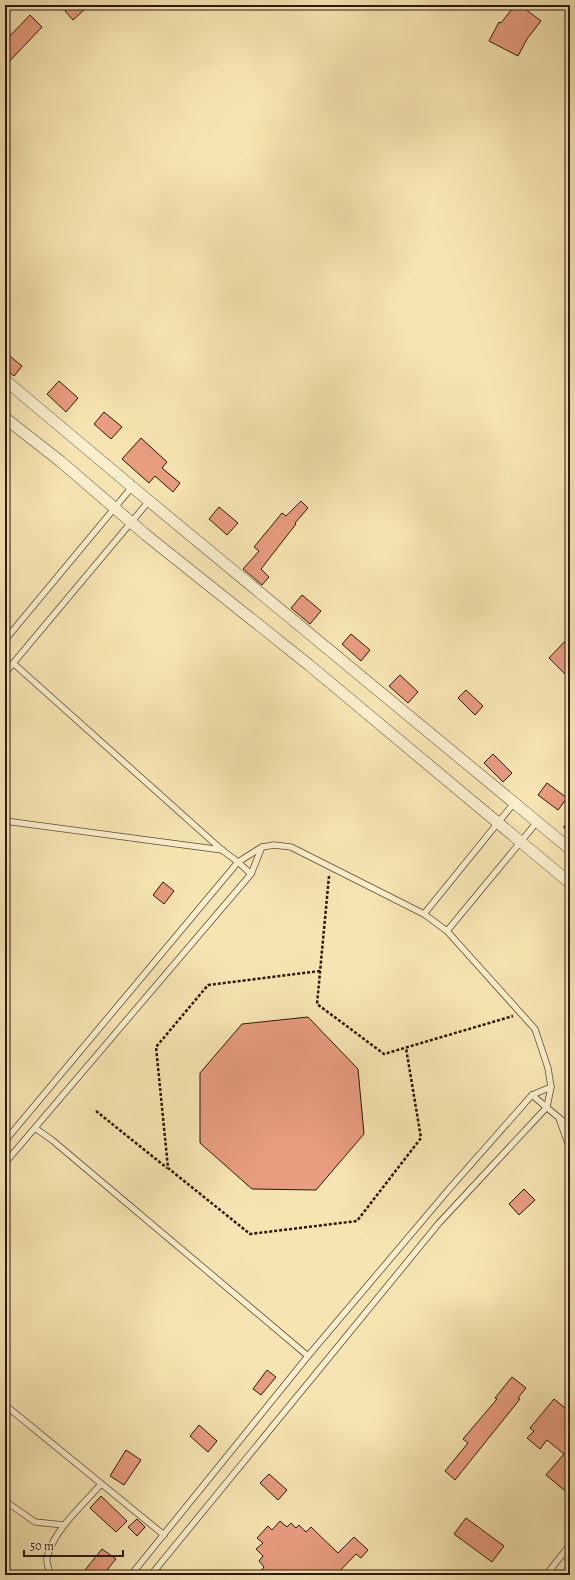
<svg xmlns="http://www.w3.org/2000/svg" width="575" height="1580" font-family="Alegreya,serif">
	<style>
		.building { fill: #e89c80; stroke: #2a1804 }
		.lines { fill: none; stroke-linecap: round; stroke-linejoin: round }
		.service-casing { stroke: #5d4b30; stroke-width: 7 }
		.minor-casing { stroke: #5d4b30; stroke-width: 12 }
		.path { stroke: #2a1804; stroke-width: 2.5; stroke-dasharray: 3 2; stroke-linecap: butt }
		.service { stroke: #f9eecd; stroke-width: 5.5 }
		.minor { stroke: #f9eecd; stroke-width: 11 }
	</style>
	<rect width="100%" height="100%" fill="#f6e5b2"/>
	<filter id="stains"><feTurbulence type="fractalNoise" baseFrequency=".005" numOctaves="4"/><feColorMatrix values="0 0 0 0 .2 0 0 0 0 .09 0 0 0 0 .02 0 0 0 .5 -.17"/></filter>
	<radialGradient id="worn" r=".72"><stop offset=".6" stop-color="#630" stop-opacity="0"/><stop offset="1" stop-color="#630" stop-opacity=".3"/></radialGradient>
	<g class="building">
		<path d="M71 5H79L84 10 73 20 65 11Z"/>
		<path d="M515 5H520L541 21 527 39 518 56 489 41 499 22 501 23Z"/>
		<path d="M30 15 42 27 5 66V41Z"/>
		<path d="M5 352 22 366 14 376 5 369Z"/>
		<path d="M59 381 78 398 66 412 47 394Z"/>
		<path d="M104 412 122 427 111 439 94 424Z"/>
		<path d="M141 438 167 462 162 468 180 483 173 492 155 476 149 483 122 459Z"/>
		<path d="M301 501 308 508 295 523 296 524 261 569 269 577 262 585 243 569 259 551 254 547 282 513 286 516Z"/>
		<path d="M219 507 238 523 227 535 209 519Z"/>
		<path d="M302 595 321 611 310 624 291 608Z"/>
		<path d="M351 634 370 650 361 661 342 644Z"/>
		<path d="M570 636V679L549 658Z"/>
		<path d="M400 675 418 692 408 703 389 686Z"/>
		<path d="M466 690 483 706 475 715 458 698Z"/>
		<path d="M493 754 512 773 503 782 484 763Z"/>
		<path d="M547 783 567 798 558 810 538 795Z"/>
		<path d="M163 882 174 891 164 904 153 895Z"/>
		<path d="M308 1017 358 1069 364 1134 316 1190 252 1189 200 1143V1073L242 1024Z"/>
		<path d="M524 1189 535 1200 519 1215 509 1204Z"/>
		<path d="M267 1370 276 1377 261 1395 253 1389Z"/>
		<path d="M512 1377 526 1388 518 1398 520 1399 455 1480 445 1471 468 1443 463 1439 497 1399 495 1398Z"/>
		<path d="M554 1399 570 1412V1495L546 1475 564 1454 547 1440 540 1449 527 1438 534 1431 530 1428Z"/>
		<path d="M199 1425 217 1441 208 1452 190 1436Z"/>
		<path d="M126 1450 141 1460 124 1485 110 1476Z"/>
		<path d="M269 1474 287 1490 278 1500 260 1483Z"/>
		<path d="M101 1496 127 1521 116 1532 90 1508Z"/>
		<path d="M466 1518 504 1546 492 1562 454 1534Z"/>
		<path d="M137 1519 145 1527 137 1536 128 1527Z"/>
		<path d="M280 1521 287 1527 291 1523 296 1528 299 1525 306 1532 311 1527 338 1553 354 1537 368 1550 361 1558 356 1554 336 1575H257L264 1567 259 1561 263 1556 256 1549 263 1543 257 1538 268 1526 272 1530Z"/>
		<path d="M102 1549 116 1559 103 1575H81Z"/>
	</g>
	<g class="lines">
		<defs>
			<g id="service">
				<path d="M5 640 132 487"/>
				<path d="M13 663 222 850 238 862 251 874"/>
				<path d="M5 673 149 501"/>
				<path d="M5 821 222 850"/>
				<path d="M424 914 514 803"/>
				<path d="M447 931 537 822"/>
				<path d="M532 1095 570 1127"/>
				<path d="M559 1118 570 1149"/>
				<path d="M35 1128 52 1140 308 1356"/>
				<path d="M5 1141 238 862 262 847 274 845 291 847 424 914 447 931 535 1029 548 1068 551 1087 547 1107 439 1223 151 1575"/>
				<path d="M5 1163 251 874 262 847"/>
				<path d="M5 1405 164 1535"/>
				<path d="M5 1501 35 1522 64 1525"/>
				<path d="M51 1575C48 1568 45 1560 48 1554 56 1528 84 1504 101 1484"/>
				<path d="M131 1575 308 1356 450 1188 532 1095 551 1087"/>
				<path d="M546 1575 570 1545"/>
				<path d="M568 1575 570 1572"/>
			</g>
			<g id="minor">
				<path d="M5 380 149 501 570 849"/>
				<path d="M5 418 60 461 146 535 309 665 570 883"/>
			</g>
		</defs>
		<use href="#service" class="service-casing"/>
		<use href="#minor" class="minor-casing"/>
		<g class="path">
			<path d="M564 828 570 821"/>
			<path d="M329 876 317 1004 384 1054 513 1016"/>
			<path d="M320 971 208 985 156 1047 168 1168 250 1234 357 1221 421 1138 406 1048"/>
			<path d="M96 1111 167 1168"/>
		</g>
		<use href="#service" class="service"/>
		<use href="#minor" class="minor"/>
	</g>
	<rect width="575" height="1580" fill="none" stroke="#f6e5b2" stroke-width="20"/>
	<rect x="6" y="6" width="563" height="1568" fill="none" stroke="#2a1804" stroke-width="2"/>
	<rect x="10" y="10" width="555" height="1560" fill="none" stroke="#2a1804"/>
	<path d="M24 1550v6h99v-6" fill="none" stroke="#2a1804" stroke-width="2"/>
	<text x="30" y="1550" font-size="12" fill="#2a1804" stroke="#f9eecd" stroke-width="3" paint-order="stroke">50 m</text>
	<rect width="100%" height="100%" filter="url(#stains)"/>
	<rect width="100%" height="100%" fill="url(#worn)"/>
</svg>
